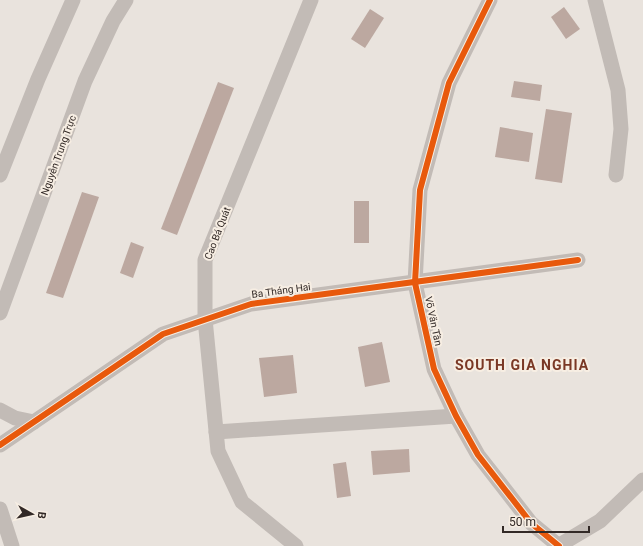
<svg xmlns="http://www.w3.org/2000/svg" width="643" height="546" font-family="Roboto,sans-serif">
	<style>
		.building { fill: #bca8a0 }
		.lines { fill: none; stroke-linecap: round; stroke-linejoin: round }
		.minor { stroke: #c2bbb6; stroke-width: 15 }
		.cycleway-casing { stroke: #f7eee3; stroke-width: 8 }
		.cycleway { stroke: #e8590c; stroke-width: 6 }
		.labels { text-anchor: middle; stroke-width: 4; stroke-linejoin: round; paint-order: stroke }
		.street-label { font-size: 10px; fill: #322926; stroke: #f7eee3 }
		.district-label { font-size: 14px; font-weight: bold; letter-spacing: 1px; fill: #7a3825; stroke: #f7eee3 }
	</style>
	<rect width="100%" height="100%" fill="#e9e3dd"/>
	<g class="building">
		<path d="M564 7 580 29 566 39 551 17Z"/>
		<path d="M370 9 384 18 365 48 351 39Z"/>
		<path d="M514 81 542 85 540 101 511 97Z"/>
		<path d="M218 82 234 88 177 235 161 229Z"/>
		<path d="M546 109 572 113 562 183 535 179Z"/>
		<path d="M500 127 533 133 529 162 495 157Z"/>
		<path d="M82 192 99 197 63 298 46 293Z"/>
		<rect x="354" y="201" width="15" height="42"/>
		<path d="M131 242 144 247 133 278 120 273Z"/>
		<path d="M382 342 390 382 365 387 358 347Z"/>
		<path d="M293 355 297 393 264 397 259 358Z"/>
		<path d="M409 449 410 472 373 475 371 451Z"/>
		<path d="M346 462 351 496 337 498 333 464Z"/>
	</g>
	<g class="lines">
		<g class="minor">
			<path d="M490 0 449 83 420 190 415 283 434 369 456 416 478 455 531 523 559 546"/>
			<path d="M595 0 618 90 621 129 616 175"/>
			<path d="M0 175 38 79 73 0"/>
			<path d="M0 313 85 81 113 21 126 0"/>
			<path d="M0 410 15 418 34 422"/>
			<path d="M216 432 456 416"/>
			<path d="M0 445 163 334 251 304 578 260"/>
			<path d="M0 509 12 546"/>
			<path d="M296 546 242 502 218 451 205 319V260L311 0"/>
			<path d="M558 546 600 521 643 480"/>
		</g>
		<defs>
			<g id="cycleway">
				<path d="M490 0 449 83 420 190 415 283 434 369 456 416 478 455 531 523 559 546"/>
				<path d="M0 445 163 334 251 304 578 260"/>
			</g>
		</defs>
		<use href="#cycleway" class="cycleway-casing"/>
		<use href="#cycleway" class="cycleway"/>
	</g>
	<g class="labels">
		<g class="street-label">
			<text transform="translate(58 155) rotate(-70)" y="4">Nguyễn Trung Trực</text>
			<text transform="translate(217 233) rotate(-69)" y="4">Cao Bá Quát</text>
			<text transform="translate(281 290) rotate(-8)" y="4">Ba Tháng Hai</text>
			<text transform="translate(434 321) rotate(78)" y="4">Võ Văn Tần</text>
		</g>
		<g class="district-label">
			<text x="522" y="370">SOUTH GIA NGHIA</text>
		</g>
	</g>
	<g transform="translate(32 514) rotate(98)" stroke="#f7eee3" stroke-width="3" paint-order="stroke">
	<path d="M0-3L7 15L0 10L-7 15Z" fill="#322926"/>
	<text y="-6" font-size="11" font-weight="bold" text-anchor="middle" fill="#322926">B</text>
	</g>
	<path d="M503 526v6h86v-6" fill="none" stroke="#322926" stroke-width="2"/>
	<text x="509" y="526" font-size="12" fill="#322926" stroke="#f7eee3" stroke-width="3" paint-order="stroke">50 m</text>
</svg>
